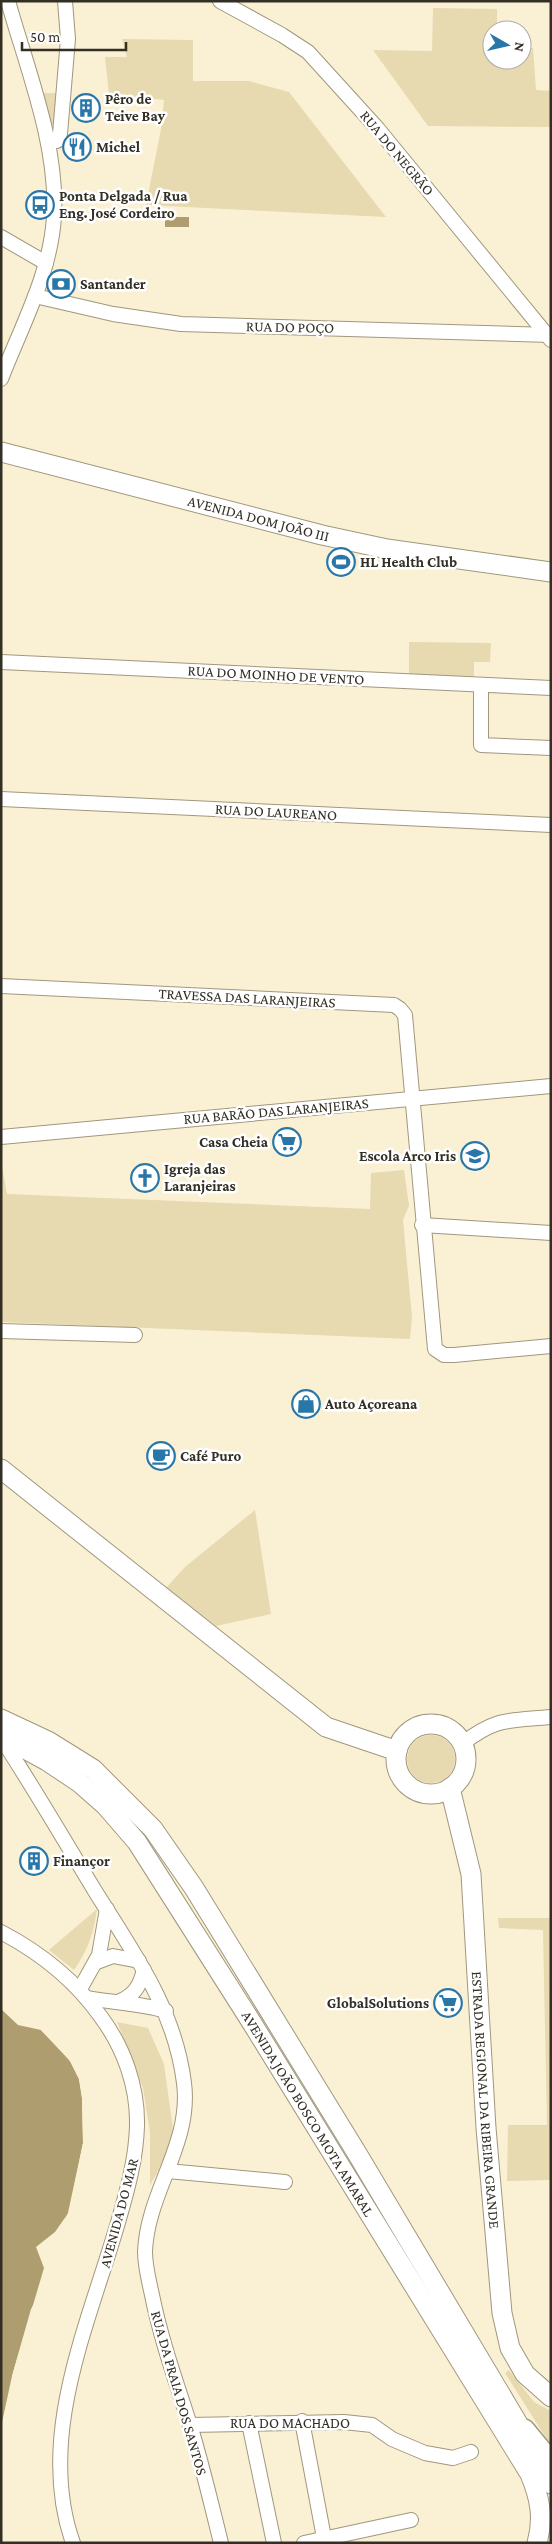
<svg xmlns="http://www.w3.org/2000/svg" width="552" height="2544" font-family="'Crimson Pro',serif">
	<style>
		.green { fill: #e7d9b0 }
		.water { fill: #ae9d6e }
		.pier { fill: #faf1d5 }
		.lines { fill: none; stroke-linecap: round; stroke-linejoin: round }
		.street-casing { stroke: #a0977d; stroke-width: 16 }
		.secondary-casing { stroke: #a0977d; stroke-width: 21 }
		.highway-casing { stroke: #a0977d; stroke-width: 28 }
		.street { stroke: #fff; stroke-width: 14 }
		.secondary { stroke: #fff; stroke-width: 19 }
		.highway { stroke: #fff; stroke-width: 25 }
		.labels { text-anchor: middle; stroke-width: 5; stroke-linejoin: round; paint-order: stroke }
		.poi-label { font-size: 15px; font-weight: bold; fill: #332f24; stroke: #fff; text-anchor: start }
		.street-label { font-size: 15px; fill: #332f24; stroke: #fff }
	</style>
	<rect width="100%" height="100%" fill="#faf1d5"/>
	<g class="green">
		<path d="M433 8 497 9V30H492V60H522V48H533L536 90 551 91V127L428 126 373 50 432 51Z"/>
		<path d="M122 39 193 40V81H249L289 92 386 217 146 205 161 129 164 100 109 94 105 57H127Z"/>
		<path d="M43 93H58L55 126 50 123Z"/>
		<path d="M409 642 491 643 490 662H474V677L409 675Z"/>
		<path d="M1 1161 7 1194 370 1209 371 1173 404 1170 409 1206 403 1220 412 1317 410 1339 1 1322Z"/>
		<path d="M255 1510 271 1614 216 1626 166 1588 185 1567Z"/>
		<circle cx="431" cy="1759" r="24"/>
		<path d="M97 1909C94 1932 88 1950 74 1970L49 1950Z"/>
		<path d="M498 1918H551V2180L507 2181 508 2125H547L543 1930 499 1928Z"/>
		<path d="M117 2022 148 2028 164 2064 173 2129 169 2153 150 2185V2132L143 2088Z"/>
		<path d="M509 2370 534 2402 551 2411V2446L505 2373Z"/>
	</g>
	<g class="water">
		<rect x="165" y="217" width="24" height="10"/>
		<path d="M1 2009 18 2025 41 2030 57 2046 70 2061 79 2079 82 2098 83 2143 69 2212 55 2232 36 2247 44 2268 12 2376 1 2427Z"/>
	</g>
	<g class="pier">
		<path d="M38 2027 43 2028 72 2060 81 2078 84 2098 86 2143 72 2213 66 2222 83 2143 82 2098 79 2079 70 2061Z"/>
		<path d="M36 2300 33 2310 14 2377 12 2376 31 2309Z"/>
	</g>
	<g class="lines">
		<defs>
			<g id="street">
				<path d="M220 1 282 35 308 52 378 129 551 340"/>
				<path d="M48 143 57 141 60 134 68 39 65 1"/>
				<path d="M1 237 46 263"/>
				<path d="M35 296 113 314 181 324 551 335"/>
				<path d="M1 379C21 327 51 273 54 216 58 145 27 69 8 1"/>
				<path d="M1 662 551 688"/>
				<path d="M481 685V745L551 748"/>
				<path d="M1 799 551 825"/>
				<path d="M1 986 394 1005 400 1009 405 1015 435 1349 444 1355H454L551 1346"/>
				<path d="M1 1137 551 1086"/>
				<path d="M422 1225 551 1233"/>
				<path d="M1 1331 135 1335"/>
				<path d="M1 1738C34 1788 64 1840 95 1891 133 1952 175 2009 184 2083 192 2144 147 2192 145 2252 145 2266 149 2281 152 2295 161 2340 176 2381 190 2425 202 2464 211 2503 221 2543"/>
				<path d="M462 1744C496 1717 509 1721 551 1717"/>
				<path d="M1 1932C41 1953 75 1980 101 2017 124 2048 138 2087 137 2126 136 2158 128 2188 119 2219 90 2321 35 2436 73 2543"/>
				<path d="M97 1962 113 1956 139 1961"/>
				<path d="M80 1989 99 1955 107 1909"/>
				<path d="M88 1998C114 2003 140 2003 166 2011"/>
				<path d="M120 2001C135 1995 140 1985 144 1970"/>
				<path d="M168 2171 285 2182"/>
				<path d="M302 2421 325 2543"/>
				<path d="M249 2423 274 2543"/>
				<path d="M190 2425 344 2422 372 2425 392 2439 425 2453 453 2458 471 2452"/>
				<path d="M304 2543 411 2520"/>
			</g>
			<g id="secondary">
				<path id="s1" d="M1 452 322 535 387 549 551 572"/>
				<path d="M1 1469 326 1727 397 1751"/>
				<path d="M1 1719 48 1741 93 1769 153 1829 194 1888 358 2155 523 2432 551 2484"/>
				<circle cx="431" cy="1759" r="35"/>
				<path id="s2" d="M1 1736 47 1761 80 1783 105 1805 137 1842 252 2023 530 2474C540 2498 544 2518 537 2543"/>
				<path id="s3" d="M450 1788 471 1874 486 2128 502 2313 510 2348 525 2374 551 2397"/>
			</g>
			<path id="highway" d="M523 2432 551 2466"/>
		</defs>
		<use href="#street" class="street-casing"/>
		<use href="#secondary" class="secondary-casing"/>
		<use href="#highway" class="highway-casing"/>
		<use href="#street" class="street"/>
		<use href="#secondary" class="secondary"/>
		<use href="#highway" class="highway"/>
	</g>
	<defs>
		<symbol id="building-ring" viewBox="-11 -11 22 22"><circle r="9.5" fill="#fff" stroke="#2977a9" stroke-width="1.5"/><path d="M-4-6H4V6H1V3H-1V6H-4ZM-2.5-4.3h1.7v1.8h-1.7ZM.8-4.3h1.7v1.8H.8ZM-2.5-1h1.7V.8h-1.7ZM.8-1h1.7V.8H.8Z" fill="#2977a9"/></symbol>
		<symbol id="restaurant-ring" viewBox="-11 -11 22 22"><circle r="9.5" fill="#fff" stroke="#2977a9" stroke-width="1.5"/><path d="M-5-6h1v4h1v-4h1v4h1v-4h1v5L-1.5 .5V6h-2V.5L-5-1ZM5-6V6H3V1.5H1.5Q1.5-4 5-6Z" fill="#2977a9"/></symbol>
		<symbol id="bus-ring" viewBox="-11 -11 22 22"><circle r="9.5" fill="#fff" stroke="#2977a9" stroke-width="1.5"/><path d="M-5-6H5V4H4V6H2V4H-2V6H-4V4H-5ZM-3.5-4V0h7V-4ZM-3.5 1.2v1.5H-2V1.2ZM2 1.2v1.5H3.5V1.2Z" fill="#2977a9"/></symbol>
		<symbol id="bank-ring" viewBox="-11 -11 22 22"><circle r="9.5" fill="#fff" stroke="#2977a9" stroke-width="1.5"/><path d="M-6-4H6V4H-6ZM0-2.3a2.3 2.3 0 1 0 0 4.6a2.3 2.3 0 1 0 0-4.6Z" fill="#2977a9"/></symbol>
		<symbol id="stadium-ring" viewBox="-11 -11 22 22"><circle r="9.5" fill="#fff" stroke="#2977a9" stroke-width="1.5"/><path d="M0-5a6.5 5 0 1 0 0 10a6.5 5 0 1 0 0-10ZM-3.5-1.8h7v3.6h-7Z" fill="#2977a9"/></symbol>
		<symbol id="supermarket-ring" viewBox="-11 -11 22 22"><circle r="9.5" fill="#fff" stroke="#2977a9" stroke-width="1.5"/><path d="M-6-5.5h2.5l.6 2H6L4.5 2H-2.5L-4.4-4H-6ZM-1.5 3.2a1.3 1.3 0 1 0 .1 0ZM3 3.2a1.3 1.3 0 1 0 .1 0Z" fill="#2977a9"/></symbol>
		<symbol id="school-ring" viewBox="-11 -11 22 22"><circle r="9.5" fill="#fff" stroke="#2977a9" stroke-width="1.5"/><path d="M0-5L7-2L0 1L-7-2ZM-4 1L0 2.5L4 1V4Q0 6-4 4Z" fill="#2977a9"/></symbol>
		<symbol id="church-ring" viewBox="-11 -11 22 22"><circle r="9.5" fill="#fff" stroke="#2977a9" stroke-width="1.5"/><path d="M-1.2-6h2.4v3.5h3.3v2.4h-3.3V6h-2.4V-.1h-3.3v-2.4h3.3Z" fill="#2977a9"/></symbol>
		<symbol id="shop-ring" viewBox="-11 -11 22 22"><circle r="9.5" fill="#fff" stroke="#2977a9" stroke-width="1.5"/><path d="M-5-2.5h2.3a2.7 3.5 0 0 1 5.4 0H5L5.5 6h-11ZM-1.5-2.5h3a1.5 2.3 0 0 0-3 0Z" fill="#2977a9"/></symbol>
		<symbol id="cafe-ring" viewBox="-11 -11 22 22"><circle r="9.5" fill="#fff" stroke="#2977a9" stroke-width="1.5"/><path d="M-5.5-4.5H6V0H3Q3 3.5 0 3.5H-2.5Q-5.5 3.5-5.5 0ZM3-3.2v2h1.7v-2ZM-6 4.5H4V6H-6Z" fill="#2977a9"/></symbol>
	</defs>
	<g fill-rule="evenodd">
		<use href="#building-ring" x="70" y="92" width="32" height="32"/>
		<use href="#restaurant-ring" x="61" y="131" width="32" height="32"/>
		<use href="#bus-ring" x="24" y="189" width="32" height="32"/>
		<use href="#bank-ring" x="45" y="268" width="32" height="32"/>
		<use href="#stadium-ring" x="325" y="546" width="32" height="32"/>
		<use href="#supermarket-ring" x="271" y="1126" width="32" height="32"/>
		<use href="#school-ring" x="459" y="1140" width="32" height="32"/>
		<use href="#church-ring" x="129" y="1162" width="32" height="32"/>
		<use href="#shop-ring" x="290" y="1388" width="32" height="32"/>
		<use href="#cafe-ring" x="145" y="1440" width="32" height="32"/>
		<use href="#building-ring" x="18" y="1845" width="32" height="32"/>
		<use href="#supermarket-ring" x="432" y="1987" width="32" height="32"/>
	</g>
	<g class="labels">
		<g class="poi-label">
			<text x="105" y="104">Pêro de<tspan x="105" dy="17">Teive Bay</tspan></text>
			<text x="96" y="152">Michel</text>
			<text x="59" y="201">Ponta Delgada / Rua<tspan x="59" dy="17">Eng. José Cordeiro</tspan></text>
			<text x="80" y="289">Santander</text>
			<text x="360" y="567">HL Health Club</text>
			<text x="268" y="1147" text-anchor="end">Casa Cheia</text>
			<text x="456" y="1161" text-anchor="end">Escola Arco Iris</text>
			<text x="164" y="1174">Igreja das<tspan x="164" dy="17">Laranjeiras</tspan></text>
			<text x="325" y="1409">Auto Açoreana</text>
			<text x="180" y="1461">Café Puro</text>
			<text x="53" y="1866">Finançor</text>
			<text x="429" y="2008" text-anchor="end">GlobalSolutions</text>
		</g>
		<g class="street-label">
			<text transform="translate(397 153) rotate(50)" y="5">RUA DO NEGRÃO</text>
			<text transform="translate(290 327) rotate(1)" y="5">RUA DO POÇO</text>
			<text dy="5" stroke="none"><textPath href="#s1" startOffset="266">AVENIDA DOM JOÃO III</textPath></text>
			<text transform="translate(276 675) rotate(3)" y="5">RUA DO MOINHO DE VENTO</text>
			<text transform="translate(276 812) rotate(3)" y="5">RUA DO LAUREANO</text>
			<text transform="translate(247 998) rotate(3)" y="5">TRAVESSA DAS LARANJEIRAS</text>
			<text transform="translate(276 1111) rotate(-5)" y="5">RUA BARÃO DAS LARANJEIRAS</text>
			<text dy="5" stroke="none"><textPath href="#s3" startOffset="315">ESTRADA REGIONAL DA RIBEIRA GRANDE</textPath></text>
			<text dy="5" stroke="none"><textPath href="#s2" startOffset="495">AVENIDA JOÃO BOSCO MOTA AMARAL</textPath></text>
			<text transform="translate(119 2213) rotate(-75)" y="5">AVENIDA DO MAR</text>
			<text transform="translate(179 2393) rotate(74)" y="5">RUA DA PRAIA DOS SANTOS</text>
			<text x="290" y="2428">RUA DO MACHADO</text>
		</g>
	</g>
	<rect width="552" height="2544" fill="none" stroke="#332f24" stroke-width="5"/>
	<g transform="translate(507 45) rotate(99)"><circle r="24" fill="#ffffff" stroke="#adaca7"/>
	<path d="M0-4L9 19L0 12L-9 19Z" fill="#2977a9"/>
	<text y="-8" font-size="14" font-weight="bold" text-anchor="middle" fill="#332f24">N</text>
	</g>
	<path d="M22 42v8h104v-8" fill="none" stroke="#332f24" stroke-width="2.5"/>
	<text x="30" y="42" font-size="15" fill="#332f24" stroke="#ffffff" stroke-width="4" paint-order="stroke">50 m</text>
</svg>
